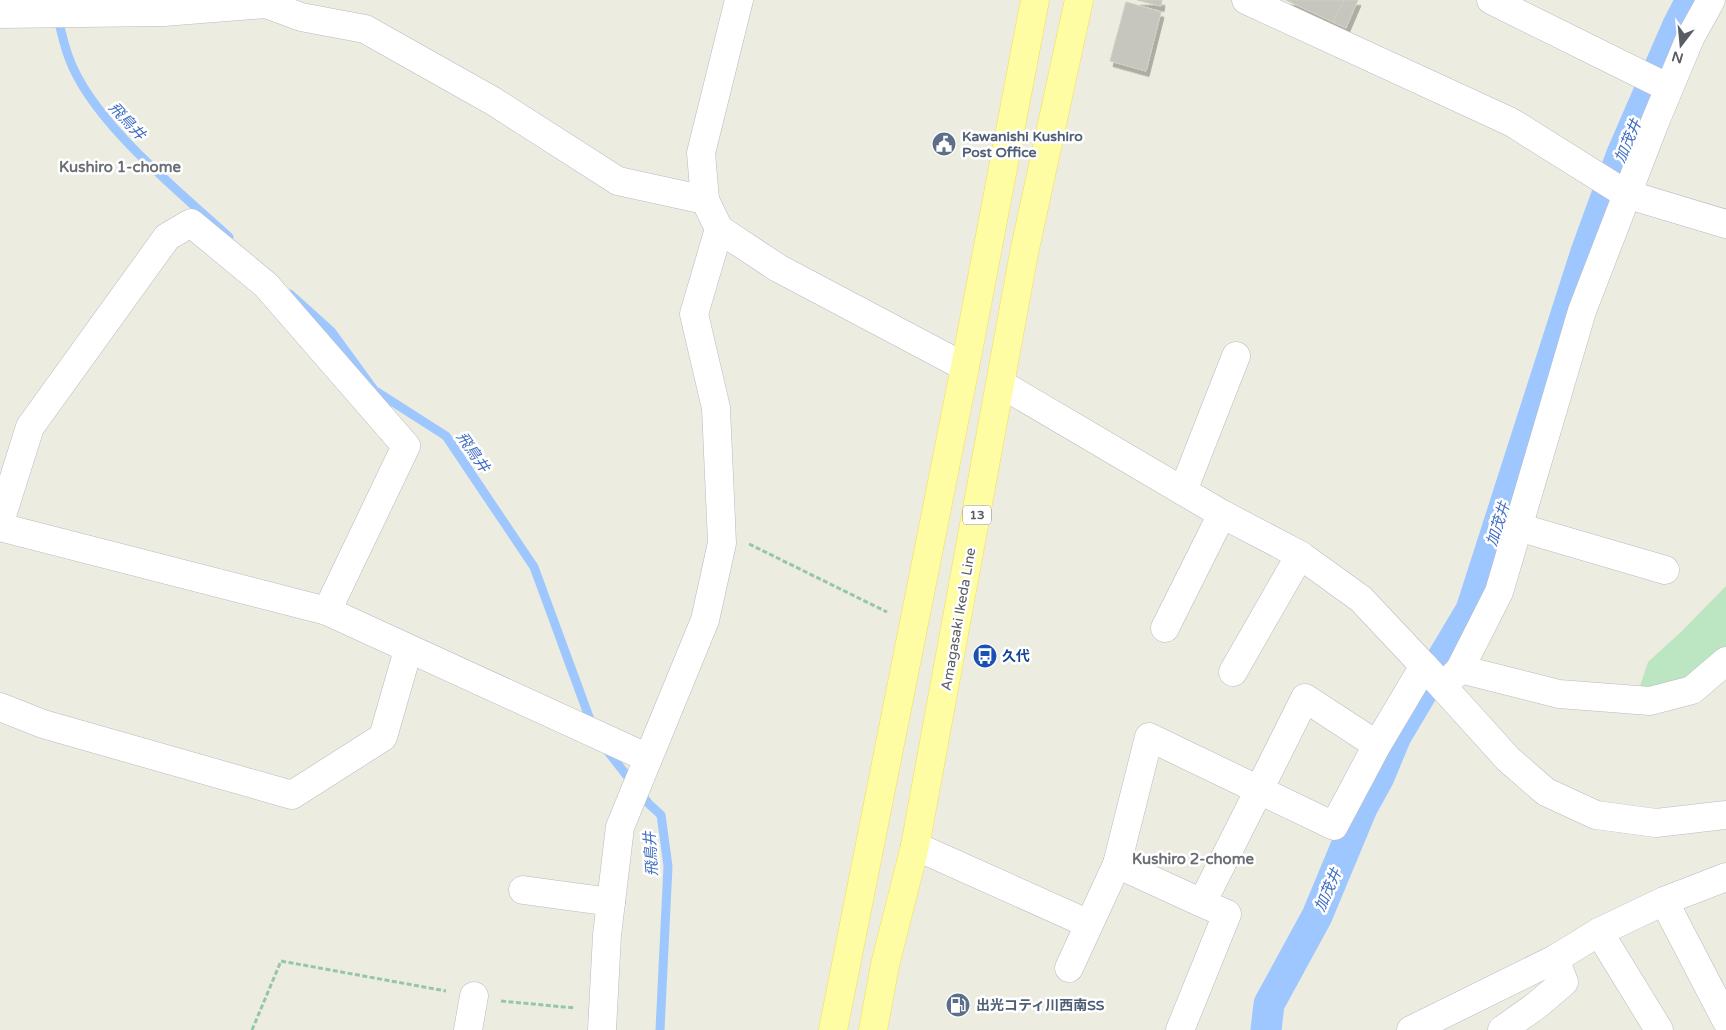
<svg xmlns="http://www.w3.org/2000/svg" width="1726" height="1030" font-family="'Varela Round','Noto Sans JP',sans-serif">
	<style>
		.green { fill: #bce5c2 }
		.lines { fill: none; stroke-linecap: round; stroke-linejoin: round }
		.stream { stroke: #9ec7ff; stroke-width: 9 }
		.canal { stroke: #9ec7ff; stroke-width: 31 }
		.building { fill: #c7c6be; stroke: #d1cebf; filter: url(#shadow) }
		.minor-casing { stroke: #b8bac0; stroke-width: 29 }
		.major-casing { stroke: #f4dd53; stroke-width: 29 }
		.path { stroke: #95c6aa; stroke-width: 3; stroke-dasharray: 5 2.5; stroke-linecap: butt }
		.minor { stroke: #fff; stroke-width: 28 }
		.major { stroke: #fffda3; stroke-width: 28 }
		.labels { text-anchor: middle; stroke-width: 5; stroke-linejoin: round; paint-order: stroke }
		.shield { fill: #fff; stroke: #8b8d91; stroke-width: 1 }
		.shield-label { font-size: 12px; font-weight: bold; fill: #595c62 }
		.service-label { font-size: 14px; font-weight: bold; fill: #4e5e75; stroke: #fff; text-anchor: start }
		.street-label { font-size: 14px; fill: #595c62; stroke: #fff }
		.transit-label { font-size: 14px; font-weight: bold; fill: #164399; stroke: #fff; text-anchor: start }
		.water-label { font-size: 15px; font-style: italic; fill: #3f6dc4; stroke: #fff }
		.neighbourhood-label { font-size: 15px; font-weight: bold; fill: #6a6e74; stroke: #fff }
	</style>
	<defs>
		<filter id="shadow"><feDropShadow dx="3" dy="5.5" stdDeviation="0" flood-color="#0004"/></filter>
	</defs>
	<rect width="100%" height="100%" fill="#edece0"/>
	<path class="green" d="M1726 586V651L1712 670 1657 689 1640 686 1648 662 1681 632Z"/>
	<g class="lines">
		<g class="stream">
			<path d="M58 18C61 31 64 45 69 58 92 122 179 191 229 237"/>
			<path d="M290 294 331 331 374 390 446 436 534 567 592 725"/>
			<path d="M606 749 649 804 661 815 668 866 660 1030"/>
		</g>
		<path class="canal" d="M1266 1030 1269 1004 1317 916 1362 808 1379 777 1396 736 1471 610 1586 252 1621 156 1678 25 1691 0"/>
	</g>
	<g class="building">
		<path d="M1137 0H1162L1161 6Z"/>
		<path d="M1286 0H1344L1333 22Z"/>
		<path d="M1344 0H1358L1346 28 1333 22Z"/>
		<path d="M1126 2 1161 12 1146 71 1110 61Z"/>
	</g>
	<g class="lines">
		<defs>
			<g id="minor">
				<path d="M1246 0 1511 122 1626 194 1726 224"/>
				<path d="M1491 0 1669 88"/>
				<path d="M0 14 164 12 266 4 301 17 365 29 493 101 618 181 705 200 719 229 778 268 965 367"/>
				<path d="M705 200 701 153 739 0"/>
				<path d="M1001 384 1222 514 1300 555 1361 599 1424 666"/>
				<path d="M1183 491 1236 356"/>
				<path d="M0 522 30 427 167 237 191 223 266 285 406 446 327 611"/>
				<path d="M0 527 327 611 648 758"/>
				<path d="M1518 527 1665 570"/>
				<path d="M1165 628 1222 514"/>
				<path d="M1460 669 1559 694 1650 701 1692 690 1726 661"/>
				<path d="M1233 672 1300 555"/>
				<path d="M1443 687 1508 759 1546 792 1596 815 1656 823 1726 815"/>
				<path d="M0 707 43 724 292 795 383 737 408 650"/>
				<path d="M1377 745 1305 698 1259 790 1334 826 1377 745 1424 666 1443 687 1460 669 1499 592 1582 311 1655 122 1690 38 1711 0"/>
				<path d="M915 846 1089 924"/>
				<path d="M523 890 611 902"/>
				<path d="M1664 901 1726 1020"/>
				<path d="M1599 932 1659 1030"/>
				<path d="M1069 968 1117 864"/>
				<path d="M468 1030 474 996"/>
				<path d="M602 1030 607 935 620 827 705 620 722 543 716 408 694 314 719 229"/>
				<path d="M1180 1030 1227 914 1202 903 1259 790 1149 737 1117 864 1202 903"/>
				<path d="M1411 1030 1555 959 1599 932 1664 901 1726 877"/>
				<path d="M1502 1030 1537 1005 1564 982 1555 959"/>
			</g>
			<g id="major">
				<path d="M833 1030 965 367 1035 0"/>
				<path d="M873 1030 885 965 915 846 1024 253 1079 0"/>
			</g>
		</defs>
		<use href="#minor" class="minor-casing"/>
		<use href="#major" class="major-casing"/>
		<g class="path">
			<path d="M749 544 887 612"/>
			<path d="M501 1001 575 1008"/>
			<path d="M252 1030 281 961 446 991"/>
		</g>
		<use href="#minor" class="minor"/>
		<use href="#major" class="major"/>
	</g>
	<defs>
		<symbol id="civic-disc" viewBox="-11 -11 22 22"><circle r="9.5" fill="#5c6f8a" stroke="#fff"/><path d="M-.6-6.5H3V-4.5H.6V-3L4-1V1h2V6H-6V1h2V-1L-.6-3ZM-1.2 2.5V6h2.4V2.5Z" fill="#fff"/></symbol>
		<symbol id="bus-disc" viewBox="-11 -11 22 22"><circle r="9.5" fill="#1a4fb4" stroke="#fff"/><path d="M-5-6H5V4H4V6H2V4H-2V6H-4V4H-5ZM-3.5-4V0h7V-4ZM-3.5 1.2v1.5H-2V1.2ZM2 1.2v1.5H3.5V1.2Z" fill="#fff"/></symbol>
		<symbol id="fuel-disc" viewBox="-11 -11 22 22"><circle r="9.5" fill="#5c6f8a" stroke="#fff"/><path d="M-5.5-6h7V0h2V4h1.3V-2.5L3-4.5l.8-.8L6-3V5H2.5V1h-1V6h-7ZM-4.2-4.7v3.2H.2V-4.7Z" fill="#fff"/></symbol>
	</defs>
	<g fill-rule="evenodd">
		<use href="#civic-disc" x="930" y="130" width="28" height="28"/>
		<use href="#bus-disc" x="971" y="642" width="28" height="28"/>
		<use href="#fuel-disc" x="944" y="991" width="28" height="28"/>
	</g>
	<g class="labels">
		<rect class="shield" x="963" y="505.5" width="28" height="19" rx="4"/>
		<g class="shield-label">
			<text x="977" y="519">13</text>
		</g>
		<g class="service-label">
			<text x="962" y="141">Kawanishi Kushiro<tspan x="962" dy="16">Post Office</tspan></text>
			<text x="976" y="1010">出光コティ川西南SS</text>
		</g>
		<g class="street-label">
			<text transform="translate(958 619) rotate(-80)" y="5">Amagasaki Ikeda Line</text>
		</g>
		<g class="transit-label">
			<text x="1002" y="661">久代</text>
		</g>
		<g class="water-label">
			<text transform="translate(127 121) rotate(47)" y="5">飛鳥井</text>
			<text transform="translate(1628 141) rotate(-67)" y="5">加茂井</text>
			<text transform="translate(473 452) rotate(55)" y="5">飛鳥井</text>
			<text transform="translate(1498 524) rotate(-72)" y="5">加茂井</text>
			<text transform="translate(651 854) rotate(-94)" y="5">飛鳥井</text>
			<text transform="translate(1328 890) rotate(-66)" y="5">加茂井</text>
		</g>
		<g class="neighbourhood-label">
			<text x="120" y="172">Kushiro 1-chome</text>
			<text x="1193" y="864">Kushiro 2-chome</text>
		</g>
	</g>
	<g transform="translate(1681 45) rotate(196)" stroke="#ffffff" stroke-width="4" paint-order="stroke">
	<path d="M0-4L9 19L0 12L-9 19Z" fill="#595c62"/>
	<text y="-8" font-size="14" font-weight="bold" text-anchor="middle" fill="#595c62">N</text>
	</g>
</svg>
